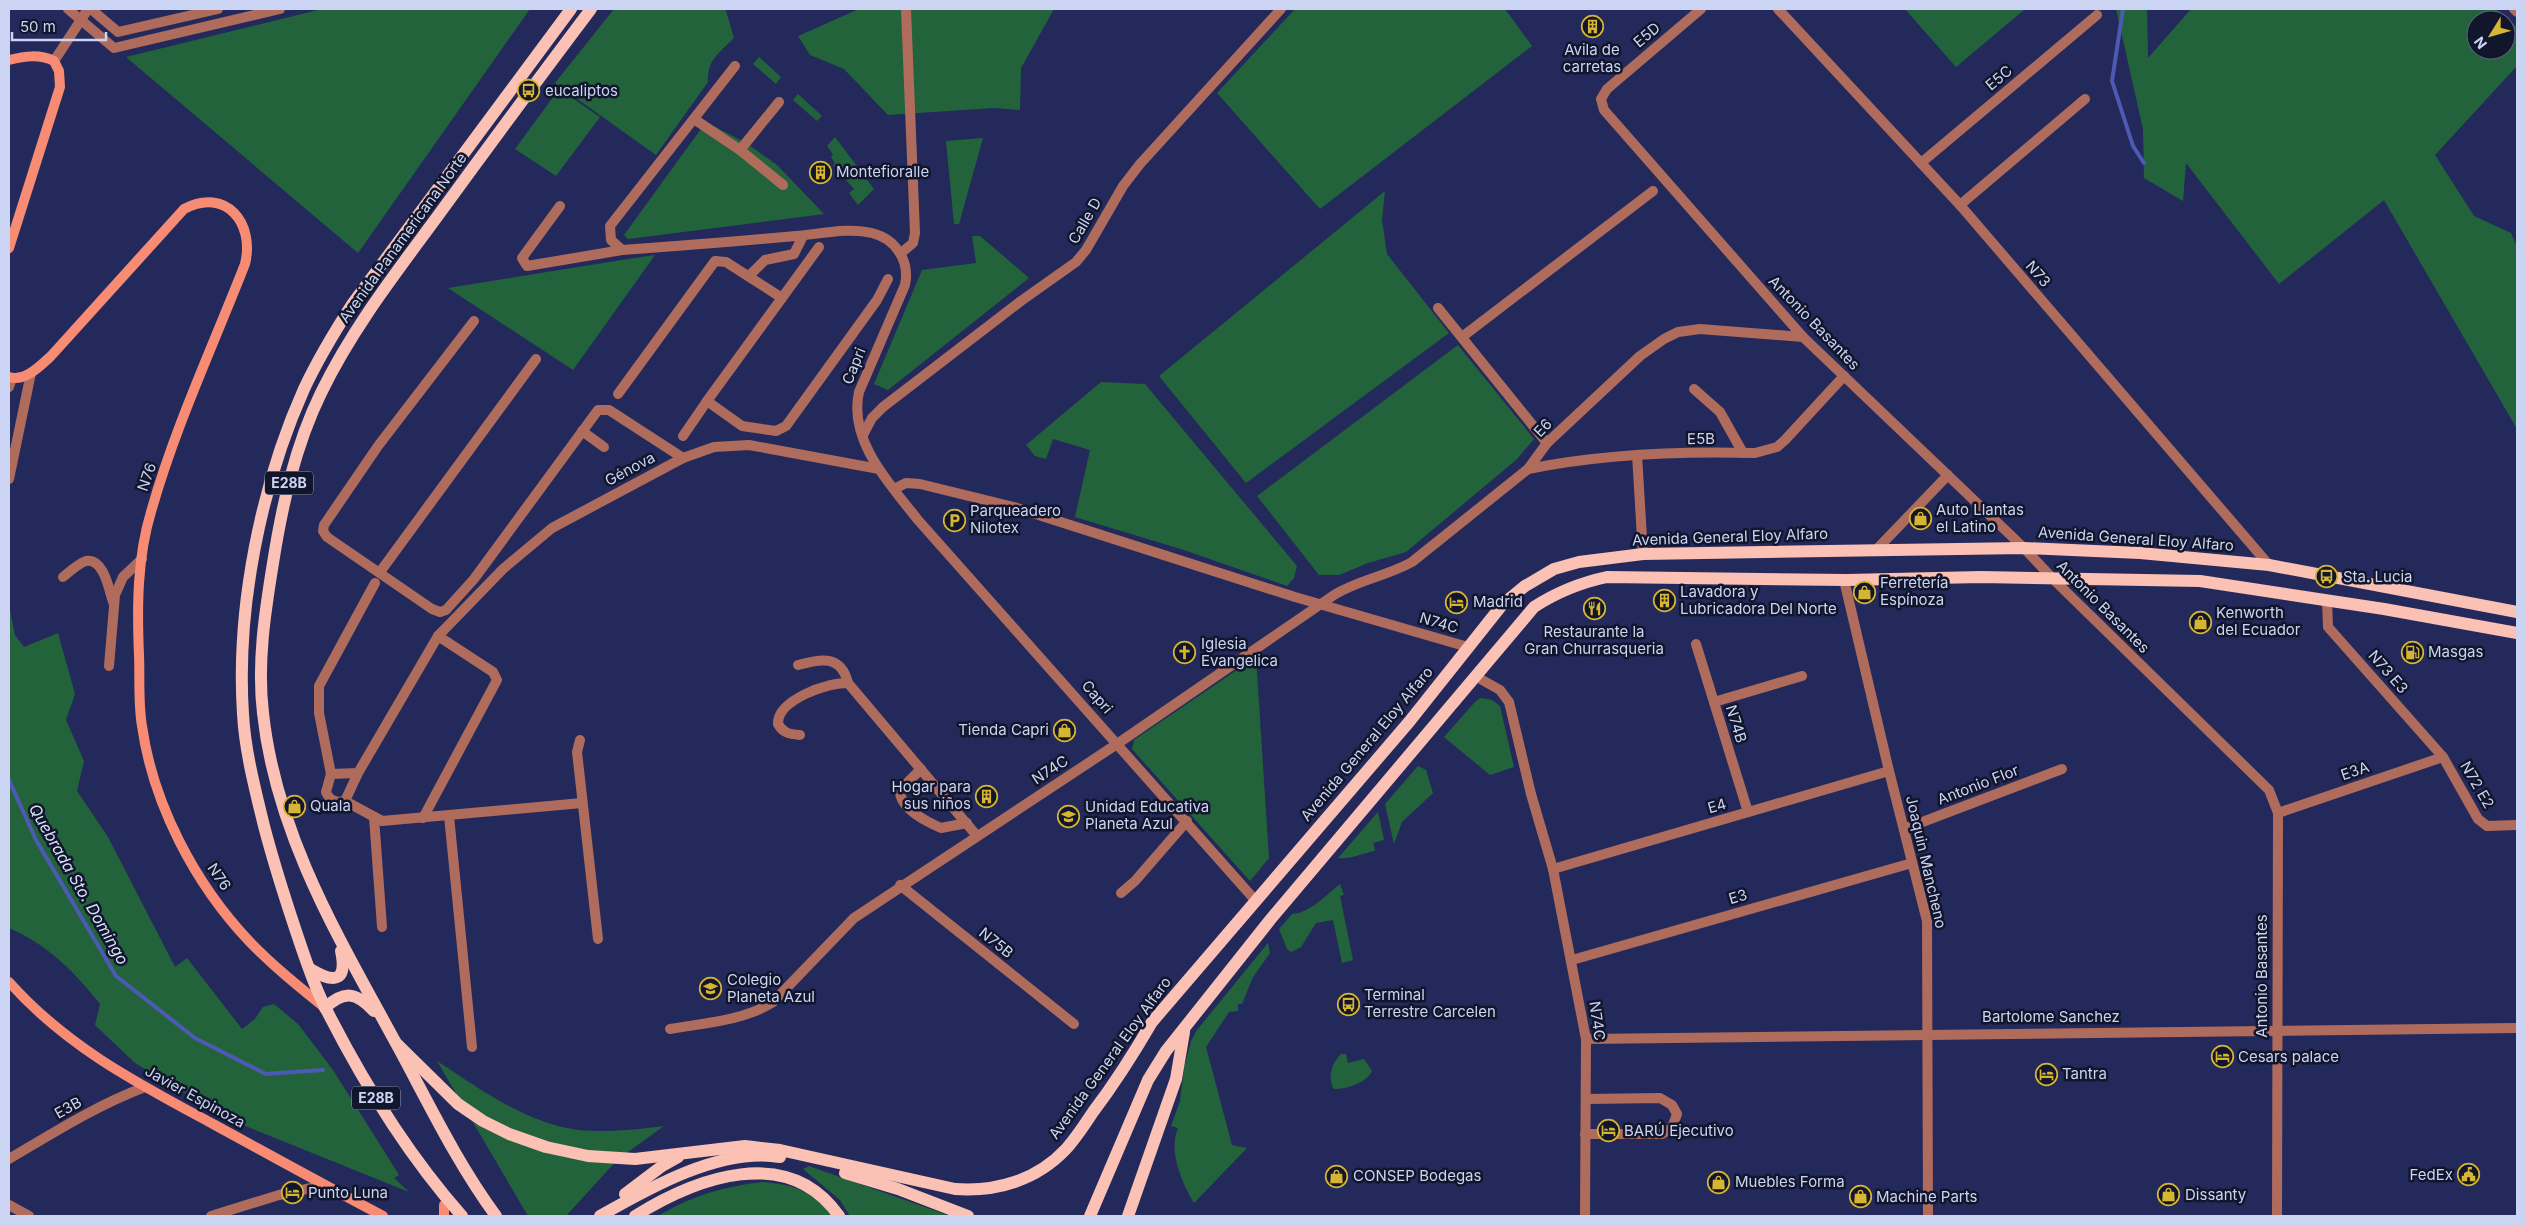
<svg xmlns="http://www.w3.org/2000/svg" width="2526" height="1225" font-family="Inter,sans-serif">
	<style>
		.green { fill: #23633c; fill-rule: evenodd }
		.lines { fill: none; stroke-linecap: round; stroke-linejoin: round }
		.stream { stroke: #4c5ab3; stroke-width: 4 }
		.street { stroke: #af6c5c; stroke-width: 10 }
		.secondary { stroke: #f78b73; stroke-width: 10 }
		.primary { stroke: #fac1b4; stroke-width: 12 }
		.labels { text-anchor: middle; stroke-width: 5; stroke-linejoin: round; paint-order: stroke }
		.shield { fill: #12162c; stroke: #949bb7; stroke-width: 1 }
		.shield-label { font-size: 14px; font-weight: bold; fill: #cbd4f2 }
		.street-label { font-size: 15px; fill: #cbd4f2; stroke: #12162c }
		.poi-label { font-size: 15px; fill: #cbd4f2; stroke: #12162c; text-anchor: start }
		.water-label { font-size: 16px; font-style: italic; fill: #d8dff8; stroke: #12162c }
	</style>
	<rect width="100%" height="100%" fill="#232a5b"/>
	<g class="green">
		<path d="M322 9H530L358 253 126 57Z"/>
		<path d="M614 9H723L726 11 734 38C719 53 707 60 708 82L656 155 555 83Z"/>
		<path d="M859 9H1054L1021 68 1020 110 994 108 888 115 844 69 810 55 798 36Z"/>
		<path d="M1295 9H1505L1532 46 1320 209 1217 93Z"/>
		<path d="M1905 9H2025L1956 67Z"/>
		<path d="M2116 9H2147L2148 58 2191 9H2496L2517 27V66L2435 155 2474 216 2511 233 2517 247V429L2384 200 2279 284 2186 163 2183 201 2144 178 2143 129ZM2476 20H2506V50H2476Z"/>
		<path d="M759 57 781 77 776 84 753 64Z"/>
		<path d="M559 89 600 117 556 176 515 149Z"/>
		<path d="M798 94 822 116 817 121 793 100Z"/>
		<path d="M706 122 746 143 777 165 824 214 628 239 624 235Z"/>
		<path d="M835 137 874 189 858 205 849 193 854 189 833 165 835 163 831 157 833 154 827 146Z"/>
		<path d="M983 138 959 224H954L946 141Z"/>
		<path d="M1385 191 1382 220 1387 254 1449 333 1246 483 1159 376Z"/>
		<path d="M972 236H980L1029 278 888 390 874 384 922 270 976 263Z"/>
		<path d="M655 255 573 370 448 288 628 259Z"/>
		<path d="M1458 345 1534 439 1516 460 1406 552 1368 563 1339 575H1319L1257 496Z"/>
		<path d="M1101 382 1145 384 1297 566 1294 578 1287 586 1184 550 1075 517 1090 450 1053 439 1046 459 1035 456 1026 445Z"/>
		<path d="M9 606 15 635 24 647 58 633 75 694 66 720 84 761 77 791 108 837 175 967 187 958 242 1029 255 1019 263 1007 274 1004 298 1024 333 1070 399 1175 394 1178 409 1192 228 1119 135 1063 95 1025 100 1004C75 972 47 944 9 928Z"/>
		<path d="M1256 657 1269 858 1250 881 1132 749 1134 740Z"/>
		<path d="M1481 698 1492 700 1500 706 1514 767 1490 775 1444 737 1476 701Z"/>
		<path d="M1418 766 1426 770 1433 793 1402 822 1394 844 1385 804Z"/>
		<path d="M1378 812 1384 840 1373 843 1375 851C1363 853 1349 860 1338 858Z"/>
		<path d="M1340 884 1344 895 1340 896 1353 960 1342 963 1333 920 1316 923 1301 947 1291 952 1287 949 1279 929 1292 914C1310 913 1326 895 1340 884Z"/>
		<path d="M1268 943 1270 953 1253 977 1242 1004H1238V1011L1229 1012 1206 1047 1232 1145 1247 1148 1194 1203C1182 1183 1168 1151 1178 1128L1171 1126 1180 1101 1184 1068 1191 1041 1197 1030Z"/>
		<path d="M1341 1054H1346L1348 1063 1364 1059 1372 1071C1366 1083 1347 1089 1334 1089 1327 1077 1332 1063 1341 1054Z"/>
		<path d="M437 1061C475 1086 514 1114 558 1126 590 1135 632 1130 664 1126L618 1159 566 1216H528Z"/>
		<path d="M809 1166 950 1216H850L840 1200 803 1169Z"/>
		<path d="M763 1182C791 1184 815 1191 831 1216H658C691 1196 725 1186 763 1182Z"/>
	</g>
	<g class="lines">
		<g class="stream">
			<path d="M2123 9 2112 81 2133 146 2144 163"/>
			<path d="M9 780 36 840 116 976 195 1038 266 1074 323 1070"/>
		</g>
		<g class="street">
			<path d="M68 9 114 48 280 9"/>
			<path d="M91 9 118 32 218 9"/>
			<path d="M1701 9 1607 89 1601 99 1604 110 1803 337 2024 548 2053 579 2269 790 2278 813 2277 1216"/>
			<path d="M1778 9 1960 205 2269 565"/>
			<path d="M2514 9 2517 12"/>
			<path d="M54 61 88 9"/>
			<path d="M735 66 610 226 611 240 622 250C680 246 738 241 796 236 821 234 848 227 872 233 896 239 910 261 905 285L859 392C848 441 890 484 918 520L1255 900"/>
			<path d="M694 119 740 150 783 185"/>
			<path d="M740 150 779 102"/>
			<path d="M1921 163 2097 15"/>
			<path d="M1960 205 2085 99"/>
			<path d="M560 206 522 258 527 266 622 250"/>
			<path d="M819 247 707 401 742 426 776 431 786 426 877 300 888 279"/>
			<path d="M901 253 913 243 915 233 906 9"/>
			<path d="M749 276 765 260 794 254 803 236"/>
			<path d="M1438 308 1547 443"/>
			<path d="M474 321 378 446 324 525 323 531 327 537 432 609 440 612 446 610 474 579 598 410H609L683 458"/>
			<path d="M1462 337 1653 191"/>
			<path d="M9 387 12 378"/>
			<path d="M1694 389 1720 412 1743 453"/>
			<path d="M618 394 715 261 726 262 782 298"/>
			<path d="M582 431 604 447"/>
			<path d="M863 435 872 418 883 407 1021 301 1076 262 1086 250 1123 186 1140 164 1281 9"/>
			<path d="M683 436 707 401"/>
			<path d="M1637 455 1643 554"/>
			<path d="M1528 469C1602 454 1680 451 1755 453L1777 447 1785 440 1844 376"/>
			<path d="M9 479 31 373"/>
			<path d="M894 489 906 483 920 484 1014 507 1295 597 1468 647"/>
			<path d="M1877 549 1948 475"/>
			<path d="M380 572 536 359"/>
			<path d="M63 577C69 572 79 563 86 561 104 558 109 590 113 602"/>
			<path d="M1844 580 1889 771 1927 921 1928 1216"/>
			<path d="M375 583 319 686V713L331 774 326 792C330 801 336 803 345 801L382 821 582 803"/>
			<path d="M2327 601 2328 627 2443 757 2478 819 2487 826 2517 825"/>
			<path d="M1696 644 1748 812"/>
			<path d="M798 665C820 659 841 654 848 683"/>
			<path d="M109 666 115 595 123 577 142 559"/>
			<path d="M1475 676 1500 690 1509 702 1531 794 1553 869 1586 1039 1585 1216"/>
			<path d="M1714 702 1802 676"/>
			<path d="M800 735C789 734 783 733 778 724 777 700 828 682 848 683L977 836"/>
			<path d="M580 740 577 752 598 939"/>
			<path d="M921 769 900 790C899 808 927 822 941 828L967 823"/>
			<path d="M331 774 358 773"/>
			<path d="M345 801 358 773 438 636 503 569 552 528 683 458 714 447 749 445 879 469"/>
			<path d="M2278 813 2443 757"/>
			<path d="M449 816 472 1047"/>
			<path d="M374 817 382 927"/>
			<path d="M423 818 497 680 493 672 438 636"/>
			<path d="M1904 829 2062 769"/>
			<path d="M1553 869 1889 771"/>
			<path d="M900 885 1074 1024"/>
			<path d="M1121 893 1135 881 1187 821"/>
			<path d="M1572 960 1912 863"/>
			<path d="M670 1029C704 1023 743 1021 773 1002L854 918 1117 744 1334 595C1358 580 1387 576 1412 562L1528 469 1547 443 1640 356 1664 339 1678 332 1700 329 1803 337"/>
			<path d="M1586 1039 2517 1028"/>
			<path d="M1585 1134H1662L1672 1128 1677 1114 1672 1105 1660 1098 1586 1099"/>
			<path d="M9 1159C53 1133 97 1105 145 1087"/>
			<path d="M9 1205 29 1216"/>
			<path d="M211 1216 279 1195 325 1185"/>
		</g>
		<g class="secondary">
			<path d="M9 60C25 56 39 54 54 61L59 71 60 87 9 248"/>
			<path d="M9 377C25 382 40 366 51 356L184 209C226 187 255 223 245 264 213 346 175 427 151 512 137 558 137 608 139 655 140 678 138 703 142 726 153 804 195 884 249 941 272 965 298 986 324 1007"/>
			<path d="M9 982C67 1047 137 1083 213 1124 270 1155 326 1186 383 1216"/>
			<path d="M444 1205V1216"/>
		</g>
		<g class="primary">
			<path d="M310 969C333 983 348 983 341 951"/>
			<path d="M325 1008C344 990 356 992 374 1011"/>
			<path d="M397 1044 458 1104 483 1121 509 1134 546 1147 588 1156 635 1159 745 1146 780 1150 955 1189C997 1192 1037 1180 1066 1149 1076 1138 1085 1124 1093 1112 1115 1083 1134 1053 1152 1022L1409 722 1502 605 1525 586 1554 569 1579 562 1643 554 2024 548 2140 553 2269 565 2517 612"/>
			<path d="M845 1173 898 1189 968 1216"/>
			<path d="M625 1194 662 1166 678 1157"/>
			<path d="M462 1216C408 1155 363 1082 326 1009 316 990 309 969 302 949 288 908 275 868 264 826 255 789 245 751 243 714 236 608 261 485 304 389 318 359 335 331 353 303L571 9"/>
			<path d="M496 1216C457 1163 429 1104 397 1045 340 940 276 835 263 713 257 663 265 612 273 563 282 506 295 446 321 393 352 329 395 274 437 217 488 147 539 78 591 9"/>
			<path d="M600 1216C649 1188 721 1147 780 1157"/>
			<path d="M635 1216C696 1178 788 1143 839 1216"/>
			<path d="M1090 1216 1148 1080 1166 1051 1270 920 1534 607C1557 592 1579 583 1607 577L1847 580 1981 577 2200 581 2384 609 2517 633"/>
			<path d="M1128 1216 1176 1079 1184 1032"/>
		</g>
	</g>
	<defs>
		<symbol id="building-ring" viewBox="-11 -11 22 22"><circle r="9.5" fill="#12162c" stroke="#d6b534" stroke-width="1.5"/><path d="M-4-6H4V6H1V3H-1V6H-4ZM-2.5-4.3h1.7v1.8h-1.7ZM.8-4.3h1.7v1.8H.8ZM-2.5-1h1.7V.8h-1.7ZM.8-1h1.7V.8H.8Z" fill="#d6b534"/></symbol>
		<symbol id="bus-ring" viewBox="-11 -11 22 22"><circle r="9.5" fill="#12162c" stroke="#d6b534" stroke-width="1.5"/><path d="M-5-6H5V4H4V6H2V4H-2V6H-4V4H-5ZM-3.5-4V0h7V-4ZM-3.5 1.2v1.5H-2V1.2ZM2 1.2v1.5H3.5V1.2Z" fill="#d6b534"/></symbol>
		<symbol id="shop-ring" viewBox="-11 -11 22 22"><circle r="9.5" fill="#12162c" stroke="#d6b534" stroke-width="1.5"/><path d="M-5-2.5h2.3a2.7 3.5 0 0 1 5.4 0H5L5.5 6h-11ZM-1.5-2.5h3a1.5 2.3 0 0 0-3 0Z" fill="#d6b534"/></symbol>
		<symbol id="parking-ring" viewBox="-11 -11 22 22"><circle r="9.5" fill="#12162c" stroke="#d6b534" stroke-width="1.5"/><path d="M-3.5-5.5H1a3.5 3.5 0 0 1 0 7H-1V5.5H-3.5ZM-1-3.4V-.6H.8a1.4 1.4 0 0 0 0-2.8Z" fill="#d6b534"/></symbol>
		<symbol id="hotel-ring" viewBox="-11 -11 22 22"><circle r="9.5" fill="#12162c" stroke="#d6b534" stroke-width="1.5"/><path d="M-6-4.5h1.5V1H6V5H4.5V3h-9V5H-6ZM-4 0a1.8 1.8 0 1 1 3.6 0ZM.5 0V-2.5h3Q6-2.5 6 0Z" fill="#d6b534"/></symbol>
		<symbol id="restaurant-ring" viewBox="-11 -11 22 22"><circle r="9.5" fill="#12162c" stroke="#d6b534" stroke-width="1.5"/><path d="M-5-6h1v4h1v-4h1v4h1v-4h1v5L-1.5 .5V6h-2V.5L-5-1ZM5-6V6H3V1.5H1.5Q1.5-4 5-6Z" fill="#d6b534"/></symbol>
		<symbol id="fuel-ring" viewBox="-11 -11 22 22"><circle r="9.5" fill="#12162c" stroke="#d6b534" stroke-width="1.5"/><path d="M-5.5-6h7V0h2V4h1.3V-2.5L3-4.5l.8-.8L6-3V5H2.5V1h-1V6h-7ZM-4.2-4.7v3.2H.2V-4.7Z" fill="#d6b534"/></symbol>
		<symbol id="church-ring" viewBox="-11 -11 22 22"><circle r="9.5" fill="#12162c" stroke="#d6b534" stroke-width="1.5"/><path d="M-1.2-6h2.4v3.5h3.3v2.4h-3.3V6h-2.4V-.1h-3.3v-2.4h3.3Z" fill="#d6b534"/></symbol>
		<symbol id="university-ring" viewBox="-11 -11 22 22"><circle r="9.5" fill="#12162c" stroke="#d6b534" stroke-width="1.5"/><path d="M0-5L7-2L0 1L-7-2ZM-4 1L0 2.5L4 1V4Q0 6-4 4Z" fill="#d6b534"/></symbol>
		<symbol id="school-ring" viewBox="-11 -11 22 22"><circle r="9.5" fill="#12162c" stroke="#d6b534" stroke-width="1.5"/><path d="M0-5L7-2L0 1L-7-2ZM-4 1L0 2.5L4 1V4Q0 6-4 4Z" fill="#d6b534"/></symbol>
		<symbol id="civic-ring" viewBox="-11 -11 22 22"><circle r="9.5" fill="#12162c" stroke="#d6b534" stroke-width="1.5"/><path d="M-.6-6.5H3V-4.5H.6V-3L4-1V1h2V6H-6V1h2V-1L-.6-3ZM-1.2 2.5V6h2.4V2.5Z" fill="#d6b534"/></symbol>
	</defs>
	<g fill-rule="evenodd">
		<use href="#building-ring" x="1580" y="14" width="25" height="25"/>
		<use href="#bus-ring" x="516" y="78" width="25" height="25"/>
		<use href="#building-ring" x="808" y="160" width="25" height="25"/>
		<use href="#shop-ring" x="1908" y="506" width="25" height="25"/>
		<use href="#parking-ring" x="942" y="508" width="25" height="25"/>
		<use href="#bus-ring" x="2314" y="564" width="25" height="25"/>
		<use href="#shop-ring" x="1852" y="580" width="25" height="25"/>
		<use href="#building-ring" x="1652" y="588" width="25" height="25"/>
		<use href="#hotel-ring" x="1444" y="590" width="25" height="25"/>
		<use href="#restaurant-ring" x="1582" y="596" width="25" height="25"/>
		<use href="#shop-ring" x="2188" y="610" width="25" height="25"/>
		<use href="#fuel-ring" x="2400" y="640" width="25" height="25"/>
		<use href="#church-ring" x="1172" y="640" width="25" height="25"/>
		<use href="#shop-ring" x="1052" y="718" width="25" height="25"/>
		<use href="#building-ring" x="974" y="784" width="25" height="25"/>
		<use href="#shop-ring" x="282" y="794" width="25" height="25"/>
		<use href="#university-ring" x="1056" y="804" width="25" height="25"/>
		<use href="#school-ring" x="698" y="976" width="25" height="25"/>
		<use href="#bus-ring" x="1336" y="992" width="25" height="25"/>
		<use href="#hotel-ring" x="2210" y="1044" width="25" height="25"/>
		<use href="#hotel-ring" x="2034" y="1062" width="25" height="25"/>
		<use href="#hotel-ring" x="1596" y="1118" width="25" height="25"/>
		<use href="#civic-ring" x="2456" y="1162" width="25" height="25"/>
		<use href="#shop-ring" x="1324" y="1164" width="25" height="25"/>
		<use href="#shop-ring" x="1706" y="1170" width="25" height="25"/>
		<use href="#hotel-ring" x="280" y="1180" width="25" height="25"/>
		<use href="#shop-ring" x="2156" y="1182" width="25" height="25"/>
		<use href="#shop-ring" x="1848" y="1184" width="25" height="25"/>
	</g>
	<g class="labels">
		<g class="shield">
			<rect x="265" y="471.5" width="48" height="23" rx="4"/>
			<rect x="352" y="1086.5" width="48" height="23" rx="4"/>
		</g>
		<g class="shield-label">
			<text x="289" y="488">E28B</text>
			<text x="376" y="1103">E28B</text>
		</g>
		<g class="street-label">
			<text transform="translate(1647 35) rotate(-40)" y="5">E5D</text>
			<text transform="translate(1999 78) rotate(-40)" y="5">E5C</text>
			<text transform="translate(1085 221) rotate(-60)" y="5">Calle D</text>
			<text transform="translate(403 238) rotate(-54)" y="5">Avenida Panamericana Norte</text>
			<text transform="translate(2038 274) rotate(49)" y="5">N73</text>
			<text transform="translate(1814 323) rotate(46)" y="5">Antonio Basantes</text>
			<text transform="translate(854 366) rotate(-68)" y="5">Capri</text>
			<text transform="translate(1543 428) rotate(-46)" y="5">E6</text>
			<text transform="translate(1701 439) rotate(-1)" y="5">E5B</text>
			<text transform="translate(630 469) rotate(-28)" y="5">Génova</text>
			<text transform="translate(147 477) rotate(-71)" y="5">N76</text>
			<text transform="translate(1730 537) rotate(-2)" y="5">Avenida General Eloy Alfaro</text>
			<text transform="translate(2136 539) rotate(4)" y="5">Avenida General Eloy Alfaro</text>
			<text transform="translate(2103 607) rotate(45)" y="5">Antonio Basantes</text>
			<text transform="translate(1439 623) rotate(16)" y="5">N74C</text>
			<text transform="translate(2388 672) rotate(49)" y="5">N73 E3</text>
			<text transform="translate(1097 697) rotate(49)" y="5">Capri</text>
			<text transform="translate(1736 724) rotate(73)" y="5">N74B</text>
			<text transform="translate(1367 744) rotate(-50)" y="5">Avenida General Eloy Alfaro</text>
			<text transform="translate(1050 770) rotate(-33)" y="5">N74C</text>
			<text transform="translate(2355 771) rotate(-19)" y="5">E3A</text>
			<text transform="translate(1978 785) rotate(-21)" y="5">Antonio Flor</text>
			<text transform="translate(2477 785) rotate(60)" y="5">N72 E2</text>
			<text transform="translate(1717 806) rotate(-16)" y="5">E4</text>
			<text transform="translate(1926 862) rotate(77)" y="5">Joaquin Mancheno</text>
			<text transform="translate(219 877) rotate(56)" y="5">N76</text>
			<text transform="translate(1738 897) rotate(-16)" y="5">E3</text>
			<text transform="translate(996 943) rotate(39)" y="5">N75B</text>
			<text transform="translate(2262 976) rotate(-90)" y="5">Antonio Basantes</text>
			<text x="2051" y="1022">Bartolome Sanchez</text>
			<text transform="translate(1597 1021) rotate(82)" y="5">N74C</text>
			<text transform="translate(1110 1058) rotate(-54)" y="5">Avenida General Eloy Alfaro</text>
			<text transform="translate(195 1097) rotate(29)" y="5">Javier Espinoza</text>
			<text transform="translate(68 1108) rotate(-29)" y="5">E3B</text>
		</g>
		<g class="poi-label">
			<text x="1592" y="55" text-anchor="middle">Avila de<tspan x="1592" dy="17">carretas</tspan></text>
			<text x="545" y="96">eucaliptos</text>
			<text x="836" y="177">Montefioralle</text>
			<text x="1936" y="515">Auto Llantas<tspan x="1936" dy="17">el Latino</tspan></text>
			<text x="970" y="516">Parqueadero<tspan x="970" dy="17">Nilotex</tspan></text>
			<text x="2343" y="582">Sta. Lucia</text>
			<text x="1880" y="588">Ferretería<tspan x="1880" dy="17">Espínoza</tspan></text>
			<text x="1680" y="597">Lavadora y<tspan x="1680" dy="17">Lubricadora Del Norte</tspan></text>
			<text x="1473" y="607">Madrid</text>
			<text x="2216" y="618">Kenworth<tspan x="2216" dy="17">del Ecuador</tspan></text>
			<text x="1594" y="637" text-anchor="middle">Restaurante la<tspan x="1594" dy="17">Gran Churrasqueria</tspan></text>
			<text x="1201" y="649">Iglesia<tspan x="1201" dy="17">Evangelica</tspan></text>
			<text x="2428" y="657">Masgas</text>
			<text x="1049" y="735" text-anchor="end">Tienda Capri</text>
			<text x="971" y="792" text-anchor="end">Hogar para<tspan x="971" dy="17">sus niños</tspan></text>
			<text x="310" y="811">Quala</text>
			<text x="1085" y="812">Unidad Educativa<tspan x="1085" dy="17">Planeta Azul</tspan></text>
			<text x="727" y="985">Colegio<tspan x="727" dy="17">Planeta Azul</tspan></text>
			<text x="1364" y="1000">Terminal<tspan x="1364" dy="17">Terrestre Carcelen</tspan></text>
			<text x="2238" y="1062">Cesars palace</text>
			<text x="2062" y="1079">Tantra</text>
			<text x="1624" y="1136">BARÚ Ejecutivo</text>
			<text x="2453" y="1180" text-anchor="end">FedEx</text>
			<text x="1353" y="1181">CONSEP Bodegas</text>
			<text x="1735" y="1187">Muebles Forma</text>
			<text x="308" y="1198">Punto Luna</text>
			<text x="2185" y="1200">Dissanty</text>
			<text x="1876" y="1202">Machine Parts</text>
		</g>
		<g class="water-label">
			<text transform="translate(79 884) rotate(60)" y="6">Quebrada Sto. Domingo</text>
		</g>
	</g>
	<rect width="2526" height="1225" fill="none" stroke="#cbd4f2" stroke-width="20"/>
	<g transform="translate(2491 35) rotate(233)"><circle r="24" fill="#12162c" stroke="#5c627b"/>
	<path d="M0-4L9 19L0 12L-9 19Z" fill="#d6b534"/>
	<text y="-8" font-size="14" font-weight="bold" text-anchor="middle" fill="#cbd4f2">N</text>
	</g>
	<path d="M12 32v8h94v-8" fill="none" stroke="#cbd4f2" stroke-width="2.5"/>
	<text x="20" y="32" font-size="15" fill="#cbd4f2" stroke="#12162c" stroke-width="4" paint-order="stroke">50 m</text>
</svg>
